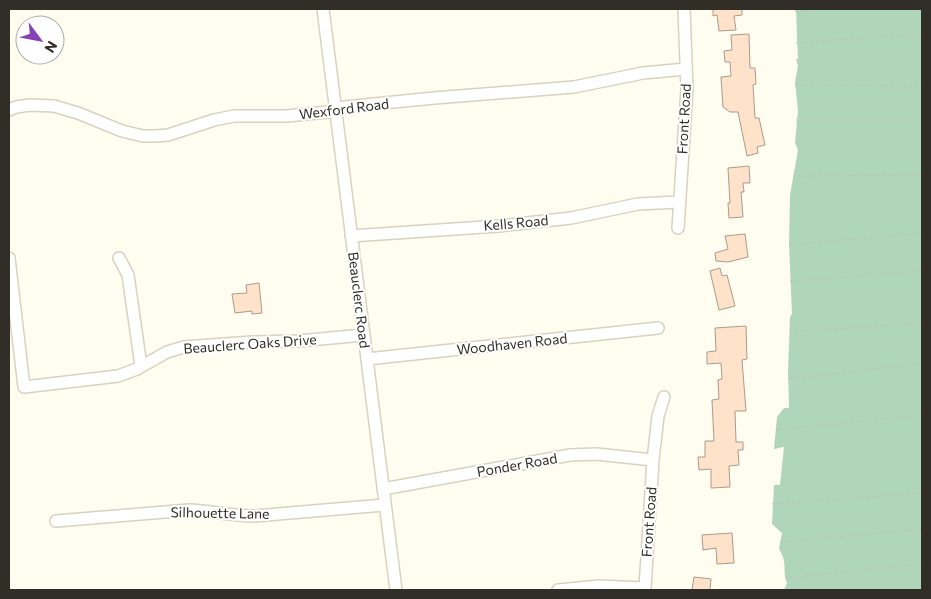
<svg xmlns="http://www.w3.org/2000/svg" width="931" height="599" font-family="Commissioner,sans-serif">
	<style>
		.water { fill: #b0d6ba }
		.building { fill: #fee2c9; stroke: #ab9b8d }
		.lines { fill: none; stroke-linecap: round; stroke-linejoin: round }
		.minor-casing { stroke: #d8d3bf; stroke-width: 14 }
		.path { stroke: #bebcb1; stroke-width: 1; stroke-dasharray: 2.5 2.5; stroke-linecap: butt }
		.minor { stroke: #fff; stroke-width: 11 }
		.labels { text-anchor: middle; stroke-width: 4; stroke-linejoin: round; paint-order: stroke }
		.street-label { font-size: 14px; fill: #302e27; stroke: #fff }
	</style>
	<rect width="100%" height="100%" fill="#fffcf0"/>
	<path class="water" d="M796 9H922V590H784L787 583C782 571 788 563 779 549L782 533 772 524 774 485H780L784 447 774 449 777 417 784 408H789L788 371 790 317 792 314 789 244 790 195 798 150 795 143 798 110 795 82 798 66 796 59H798Z"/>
	<g class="building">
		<path d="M713 9H742V15L734 16 736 30 719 31 717 15 713 16Z"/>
		<path d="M749 34 750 68H755L756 84 753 85 755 118H759L765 145 757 147 758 153 747 156 738 112H730L723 107 721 77 731 76 730 62H725L724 51 732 50 731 35Z"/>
		<path d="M749 166 750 183H743L744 192H741L743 217 729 218 728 203H730L728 168Z"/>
		<path d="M745 234 748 257 728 262 716 261 715 253 728 249 725 236Z"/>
		<path d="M720 268 722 276 727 275 735 306 719 310 710 271Z"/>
		<path d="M259 283 262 313 252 314V311L235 313 232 294 247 293 246 285Z"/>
		<path d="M746 326 747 359 742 360 746 411H735L736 442H743V450H738L739 465 729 466 730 487 711 488V469L699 470 698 457H705V441H714L712 400 719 399 718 380 722 379 721 363 707 364V352L716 351 715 328Z"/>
		<path d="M732 533 734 563 717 564 716 548 703 550 702 535Z"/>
		<path d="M694 577 711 579 710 590H692Z"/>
	</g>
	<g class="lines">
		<defs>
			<g id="minor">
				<path d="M323 9 396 590"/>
				<path d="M9 110 16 107 30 105 54 106 78 113 122 131 143 136H156L168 135 214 120 234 116H286L328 112 344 107 434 98 574 87 643 73 686 69"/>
				<path d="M678 228 687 89 684 9"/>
				<path d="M351 236 499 226 571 218 638 204 678 202"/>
				<path d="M9 258 24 387 118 376 137 369 167 352 184 347 252 342 299 341 363 335"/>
				<path d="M119 258 128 275 141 366"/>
				<path d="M367 359 658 328"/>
				<path d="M383 489 570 455 596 454 653 460"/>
				<path d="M56 521 189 510C211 511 232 516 254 516L384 505"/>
				<path d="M558 590 599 586 645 588 653 460 658 416 664 397"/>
			</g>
		</defs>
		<use href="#minor" class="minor-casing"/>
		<g class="path">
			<path d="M795 11 817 9"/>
			<path d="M796 43 922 34"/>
			<path d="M795 85 922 86"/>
			<path d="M796 120H922"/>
			<path d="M793 176 922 175"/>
			<path d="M789 245 922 233"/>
			<path d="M790 281 922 271"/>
			<path d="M790 332 922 323"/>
			<path d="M788 379 922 363"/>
			<path d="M776 430 922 415"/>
			<path d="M772 504 922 493"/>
			<path d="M780 542 922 529"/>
			<path d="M785 578 922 564"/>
			<path d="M916 590H922"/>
		</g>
		<use href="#minor" class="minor"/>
	</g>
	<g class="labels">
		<g class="street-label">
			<text transform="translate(344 109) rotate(-7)" y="5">Wexford Road</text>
			<text transform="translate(684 119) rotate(-87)" y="5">Front Road</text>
			<text transform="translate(516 223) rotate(-5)" y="5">Kells Road</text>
			<text transform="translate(359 300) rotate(83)" y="5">Beauclerc Road</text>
			<text transform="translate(250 344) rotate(-4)" y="5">Beauclerc Oaks Drive</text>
			<text transform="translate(512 344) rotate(-6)" y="5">Woodhaven Road</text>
			<text transform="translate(517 465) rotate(-10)" y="5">Ponder Road</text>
			<text transform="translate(220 513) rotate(1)" y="5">Silhouette Lane</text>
			<text transform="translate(649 522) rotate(-86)" y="5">Front Road</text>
		</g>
	</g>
	<rect width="931" height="599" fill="none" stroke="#302e27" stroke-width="20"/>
	<g transform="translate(40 40) rotate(122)"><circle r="24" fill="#ffffff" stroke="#acaba9"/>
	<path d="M0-4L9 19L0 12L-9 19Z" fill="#8443b8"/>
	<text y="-8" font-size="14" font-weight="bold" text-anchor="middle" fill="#302e27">N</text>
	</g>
</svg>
